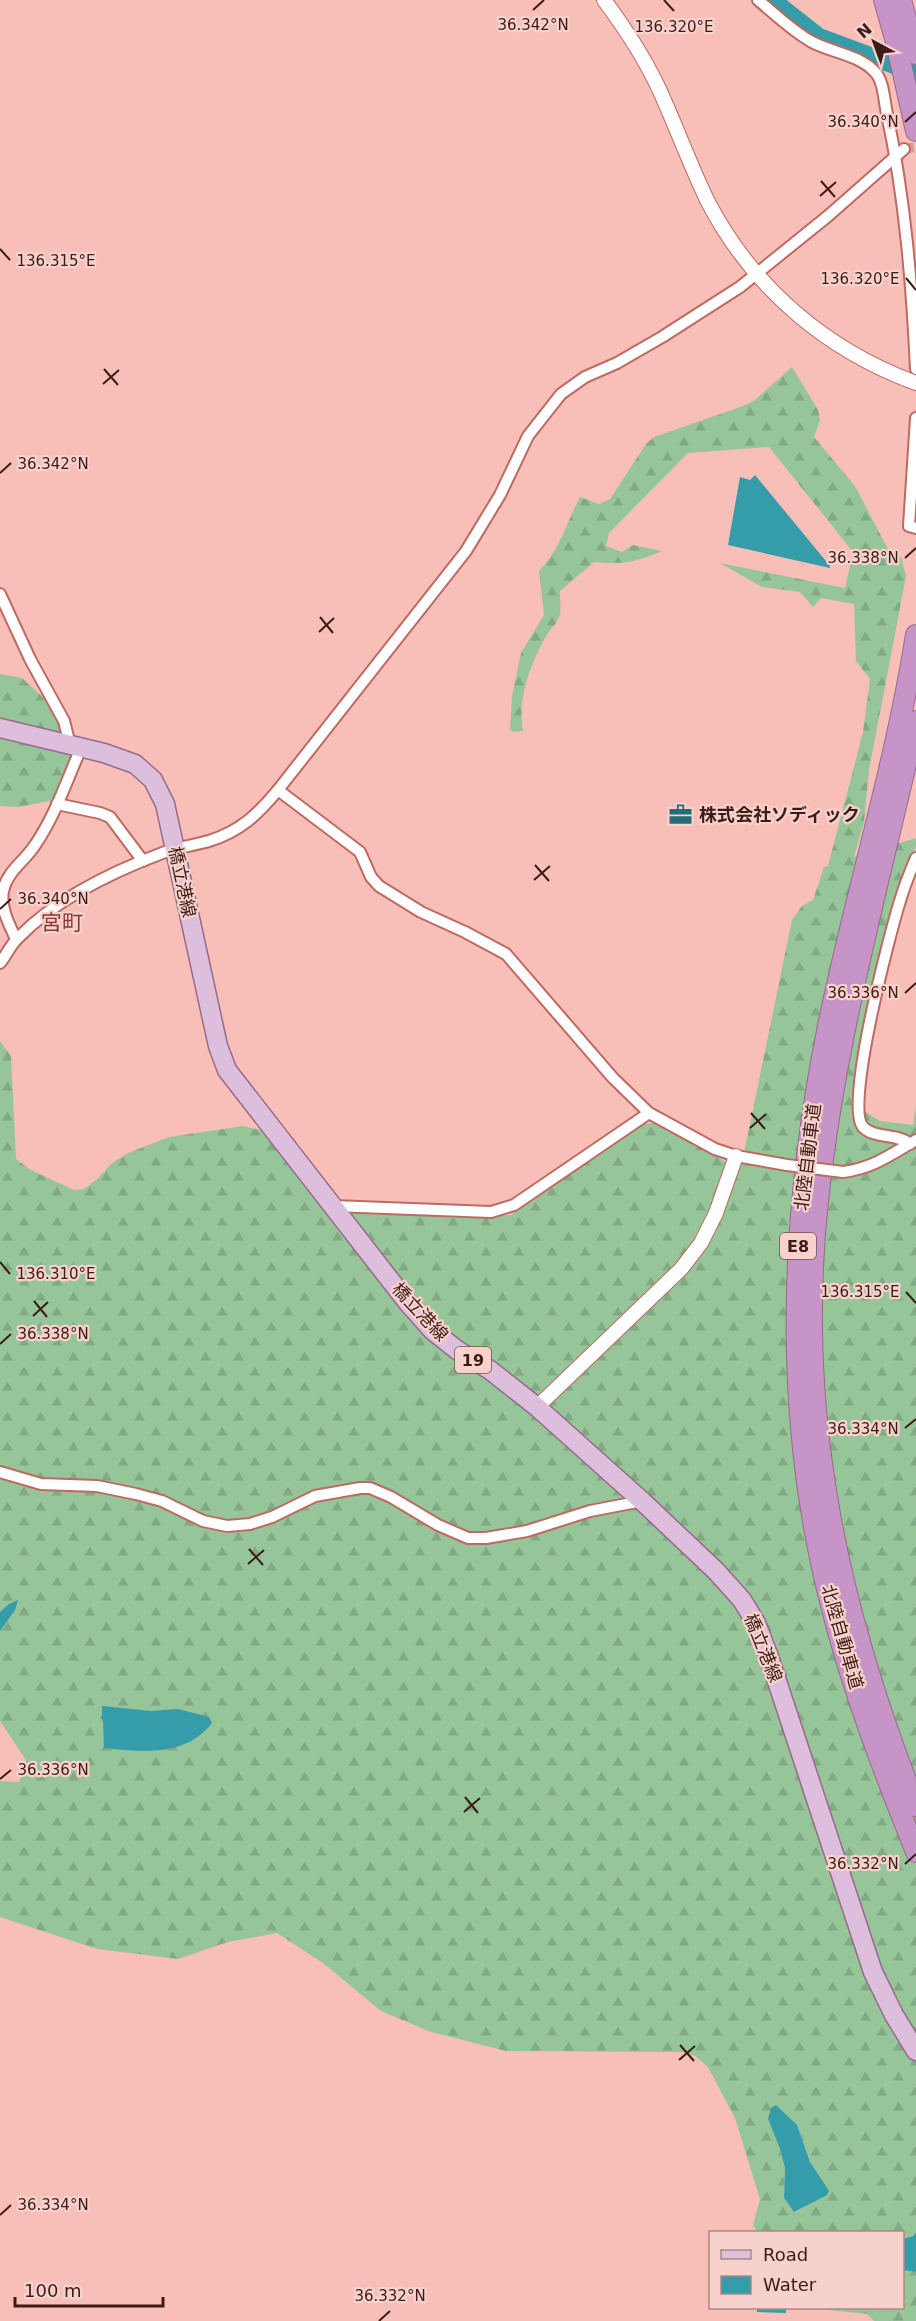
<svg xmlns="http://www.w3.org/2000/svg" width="916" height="2321" font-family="'DejaVu Sans','Noto Sans JP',sans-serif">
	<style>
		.forest { fill: url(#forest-firs); fill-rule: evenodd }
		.water { fill: #359ca9 }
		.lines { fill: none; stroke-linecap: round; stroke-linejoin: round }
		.river { stroke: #359ca9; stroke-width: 18 }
		.minor-tunnel { stroke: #d29e98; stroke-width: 10; stroke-dasharray: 10 5; stroke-linecap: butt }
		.minor-casing { stroke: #be6a62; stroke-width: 14 }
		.tertiary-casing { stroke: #be6a62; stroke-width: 16 }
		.primary-casing { stroke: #976a89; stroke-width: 21 }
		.motorway-casing { stroke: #976a89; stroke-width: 22 }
		.minor { stroke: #fff; stroke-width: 10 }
		.tertiary { stroke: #fff; stroke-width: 14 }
		.primary { stroke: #ddbfdd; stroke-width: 18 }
		.motorway { stroke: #c794c7; stroke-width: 20 }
		.minor-bridge-casing { stroke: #be6a62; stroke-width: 14; stroke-linecap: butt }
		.minor-bridge { stroke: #fff; stroke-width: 10 }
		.ticks { fill: none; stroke: #3d1b17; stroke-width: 2 }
		.labels { text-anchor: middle; stroke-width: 4.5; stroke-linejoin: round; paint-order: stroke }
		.shield { fill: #f7d1cc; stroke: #75524d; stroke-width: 1.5 }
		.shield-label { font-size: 16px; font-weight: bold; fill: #3d1b17 }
		.poi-label { font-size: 18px; font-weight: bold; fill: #3d1b17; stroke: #f7d1cc; text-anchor: start }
		.street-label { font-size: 18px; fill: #3d1b17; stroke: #f7d1cc }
		.quarter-label { font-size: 21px; fill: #863731; stroke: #f7d1cc }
		.ticks-label { font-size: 15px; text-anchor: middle; fill: #3d1b17; stroke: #f7d1cc; stroke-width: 4.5; stroke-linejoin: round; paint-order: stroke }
	</style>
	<defs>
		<pattern id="forest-firs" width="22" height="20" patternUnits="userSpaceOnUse" patternTransform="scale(1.5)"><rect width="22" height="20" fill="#95c599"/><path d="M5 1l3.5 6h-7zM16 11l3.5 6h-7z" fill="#81a983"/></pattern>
	</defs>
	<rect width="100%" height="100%" fill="#f7bfb8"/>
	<g class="forest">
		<path d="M792 367 818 410 820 420 814 437 855 486 890 553 901 557 906 576 869 770 864 822 854 857 916 838V846L903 875 894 913 856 1106 880 1121 913 1125 916 1106V2232C913 2237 908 2239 903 2239L902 2232H757L753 2225 760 2199 735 2118 708 2067 695 2056 682 2052 506 2051 431 2032 381 2011 323 1963 277 1933 228 1942 178 1959 97 1949 0 1917V1781L18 1782 26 1772V1760L0 1721V1041L11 1056 16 1159 31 1170 74 1190 84 1189 97 1179 112 1163 128 1153 169 1137 243 1126 260 1130 272 1138 329 1211 423 1214 453 1218 511 1215 644 1124 655 1123 726 1162H733L744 1153 792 920 802 906 813 900 824 867 828 866 863 732 870 679 856 661 854 604 821 598 813 607 800 592 762 587 720 563 845 588 853 552 769 447 688 453 609 533 606 546 622 552 633 545 662 551C636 562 622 565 594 562L560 591C560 598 561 607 560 614 559 622 549 630 545 638 530 665 517 700 523 731L514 732 510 730 512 696 521 653 544 615 539 571C560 550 566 523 580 497L599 504 610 499 646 444 654 437 743 406 755 400ZM768 2119 797 2125 810 2162 827 2194 797 2211 794 2212 784 2198 785 2168 780 2149Z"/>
		<path d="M0 674 22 678 47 701 74 755 53 800 19 807 0 806Z"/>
		<path d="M903 2270 916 2272V2321H874L867 2314 810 2308H902Z"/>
	</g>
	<g class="water">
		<path d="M755 475 830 566V568L728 545 740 477 750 480Z"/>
		<path d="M18 1600 15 1610 0 1631V1612L9 1604Z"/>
		<path d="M102 1706 151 1711 178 1709 209 1717 212 1723C186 1757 142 1752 104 1748L103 1720 100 1717 102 1716Z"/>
		<path d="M776 2105 797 2125 810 2162 829 2191 827 2195 794 2212 784 2198 785 2168 780 2149 768 2119 771 2108Z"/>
		<path d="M916 2232V2272L903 2270V2239L913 2236Z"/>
		<path d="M757 2308H786V2313L757 2312Z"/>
	</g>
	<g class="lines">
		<path class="river" d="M772 0 819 37 916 73"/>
		<path class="minor-tunnel" d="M904 149 916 147"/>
		<defs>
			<g id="minor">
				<path d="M758 0C775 14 792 31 812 42 831 52 859 55 874 71 884 80 884 101 887 114 905 198 912 284 916 369"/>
				<path d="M916 528 909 526 916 418"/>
				<path d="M0 594 30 659 64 721 70 745"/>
				<path d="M278 790 360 852 371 877 379 886 421 912 465 932 506 954 613 1078 649 1113 715 1149 736 1156 787 1165"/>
				<path d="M57 804 100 813 110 817 143 861"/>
				<path d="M16 939C9 924 0 908 3 891 7 871 25 861 35 845 55 816 67 780 81 748"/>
				<path d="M0 963C7 954 11 944 19 937 58 897 114 871 165 852 179 847 195 845 209 841 241 831 258 814 278 790L466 551 500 495 528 436 561 394 585 377 617 363 662 337 740 287 828 216 904 149"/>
				<path d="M910 1144C898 1133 874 1139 863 1127 844 1107 890 933 900 901 904 887 910 872 916 858"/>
				<path d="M843 1172C873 1168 890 1155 916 1140"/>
				<path d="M333 1206 491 1212 514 1205 649 1113"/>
				<path d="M0 1472 41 1484 97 1486 136 1494 162 1501 203 1521 227 1526 250 1524 272 1517 315 1496 360 1488H370L391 1497 438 1525 468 1538H486L527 1531 590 1511 642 1501"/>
			</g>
			<g id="tertiary">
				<path d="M604 0C625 28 644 57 659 89 676 126 690 165 708 202 753 288 826 350 916 383"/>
				<path d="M537 1407 681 1269 701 1243 716 1213 736 1156"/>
			</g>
			<path id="primary" d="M0 728 104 753 135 764 153 780 165 804 218 1046 227 1070 408 1303 433 1331 457 1350 490 1370 537 1407 642 1501 716 1571 742 1600 756 1623 769 1657 873 1972 894 2015 916 2051"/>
			<g id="motorway">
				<path d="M884 0 896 42 916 131"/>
				<path d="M901 0 916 54"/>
				<path d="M916 635C895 767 855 895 828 1026 789 1219 782 1418 832 1609 853 1692 884 1772 916 1852"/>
				<path d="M916 721C880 880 835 1038 818 1201 795 1414 838 1609 916 1806"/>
			</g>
		</defs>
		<use href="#minor" class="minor-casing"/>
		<use href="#tertiary" class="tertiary-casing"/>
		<use href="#primary" class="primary-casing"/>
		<use href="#motorway" class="motorway-casing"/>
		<use href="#minor" class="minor"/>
		<use href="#tertiary" class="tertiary"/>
		<use href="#primary" class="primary"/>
		<use href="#motorway" class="motorway"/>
		<defs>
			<path id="minor-bridge" d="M787 1165 843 1172"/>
		</defs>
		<use href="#minor-bridge" class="minor-bridge-casing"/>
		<use href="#minor-bridge" class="minor-bridge"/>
	</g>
	<path class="ticks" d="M664 0 674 11M533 10 544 0M905 122 916 112M821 181 835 197M820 196 836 182M0 249 10 260M906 278 916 290M104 369 118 385M103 384 119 370M0 473 11 463M905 558 916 548M320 617 333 633M319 632 334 618M535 865 549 881M534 880 550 866M0 909 11 899M905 993 916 983M751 1113 765 1129M750 1128 766 1114M0 1262 10 1274M906 1292 916 1303M34 1301 47 1317M33 1316 48 1302M0 1344 11 1334M905 1428 916 1419M249 1549 263 1565M248 1564 264 1550M0 1779 11 1770M465 1797 478 1813M464 1812 480 1798M905 1864 916 1854M680 2045 694 2061M679 2060 695 2046M0 2215 11 2205M379 2321 390 2311"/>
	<defs>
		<symbol id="office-bare" viewBox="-9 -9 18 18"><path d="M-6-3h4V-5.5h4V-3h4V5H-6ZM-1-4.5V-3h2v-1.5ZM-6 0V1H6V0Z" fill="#246d76" stroke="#f7d1cc" stroke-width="2.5" paint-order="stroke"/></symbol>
	</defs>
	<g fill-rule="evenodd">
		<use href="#office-bare" x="664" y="798" width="33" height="33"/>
	</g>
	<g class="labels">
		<g class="shield">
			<rect x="780" y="1233" width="36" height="26" rx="4.5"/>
			<rect x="455" y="1347" width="36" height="26" rx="4.5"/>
		</g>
		<g class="shield-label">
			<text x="798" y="1252">E8</text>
			<text x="473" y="1366">19</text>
		</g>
		<g class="poi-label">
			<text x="699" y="821">株式会社ソディック</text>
		</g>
		<g class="street-label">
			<text transform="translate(182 882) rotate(78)" y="6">橋立港線</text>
			<text transform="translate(808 1157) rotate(-83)" y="6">北陸自動車道</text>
			<text transform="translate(420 1312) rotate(47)" y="6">橋立港線</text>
			<text transform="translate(842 1637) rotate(74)" y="6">北陸自動車道</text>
			<text transform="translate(763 1648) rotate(68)" y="6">橋立港線</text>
		</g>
		<g class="quarter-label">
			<text x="62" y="930">宮町</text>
		</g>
	</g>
	<g class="ticks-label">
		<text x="533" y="30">36.342°N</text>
		<text x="674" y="32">136.320°E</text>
		<text x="863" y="127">36.340°N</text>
		<text x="56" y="266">136.315°E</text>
		<text x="860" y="284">136.320°E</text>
		<text x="53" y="469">36.342°N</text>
		<text x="863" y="563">36.338°N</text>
		<text x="53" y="904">36.340°N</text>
		<text x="863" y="998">36.336°N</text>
		<text x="56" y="1279">136.310°E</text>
		<text x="860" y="1297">136.315°E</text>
		<text x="53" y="1339">36.338°N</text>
		<text x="863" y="1434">36.334°N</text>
		<text x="53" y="1775">36.336°N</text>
		<text x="863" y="1869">36.332°N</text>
		<text x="53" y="2210">36.334°N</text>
		<text x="390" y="2301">36.332°N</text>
	</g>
	<rect x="709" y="2231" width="195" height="78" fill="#f7d1cc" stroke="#ad8884" stroke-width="1.5"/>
	<rect x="721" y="2250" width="30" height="9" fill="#ddbfdd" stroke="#ad8884" stroke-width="1.5"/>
	<text x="763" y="2261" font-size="18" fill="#3d1b17">Road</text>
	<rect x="721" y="2276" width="30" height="18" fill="#359ca9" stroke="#ad8884" stroke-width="1.5"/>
	<text x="763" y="2291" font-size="18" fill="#3d1b17">Water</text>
	<g transform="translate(874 42) rotate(319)" stroke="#f7d1cc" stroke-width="4.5" paint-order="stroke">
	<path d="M0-4.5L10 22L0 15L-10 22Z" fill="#3d1b17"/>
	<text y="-9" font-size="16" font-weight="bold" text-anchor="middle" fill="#3d1b17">N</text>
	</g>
	<path d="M15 2297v9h148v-9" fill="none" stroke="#3d1b17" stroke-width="3"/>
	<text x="24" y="2297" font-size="18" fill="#3d1b17" stroke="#f7d1cc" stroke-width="4.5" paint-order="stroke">100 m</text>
</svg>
